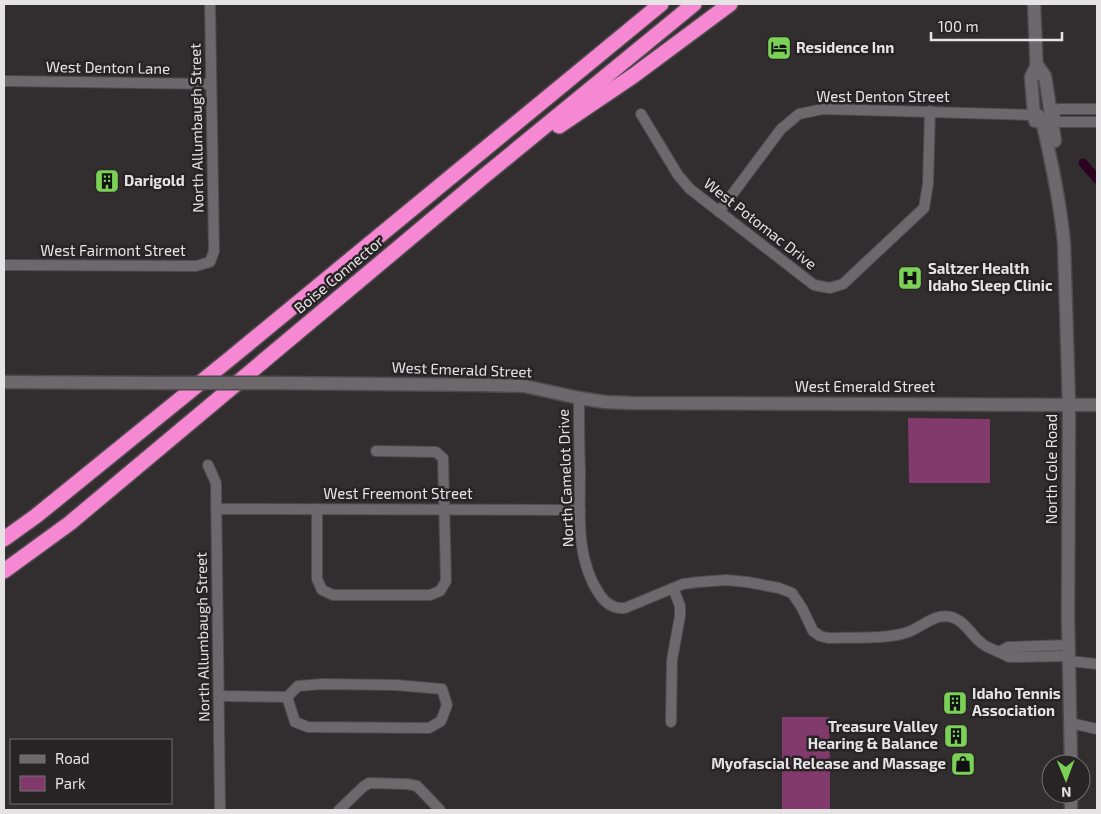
<svg xmlns="http://www.w3.org/2000/svg" width="1101" height="814" font-family="'Exo 2',sans-serif">
	<style>
		.green { fill: #823a6c }
		.lines { fill: none; stroke-linecap: round; stroke-linejoin: round }
		.canal { stroke: #2a0420; stroke-width: 9 }
		.minor-casing { stroke: #4f4b4d; stroke-width: 12 }
		.secondary-casing { stroke: #4f4b4d; stroke-width: 15 }
		.motorway-casing { stroke: #4f4b4d; stroke-width: 18 }
		.minor { stroke: #6d686b; stroke-width: 10 }
		.secondary { stroke: #6d686b; stroke-width: 12 }
		.motorway { stroke: #f687d2; stroke-width: 15 }
		.secondary-bridge-casing { stroke: #4f4b4d; stroke-width: 15; stroke-linecap: butt }
		.secondary-bridge { stroke: #6d686b; stroke-width: 12 }
		.labels { text-anchor: middle; stroke-width: 5; stroke-linejoin: round; paint-order: stroke }
		.poi-label { font-size: 15px; font-weight: bold; fill: #e6e3e5; stroke: #282426; text-anchor: start }
		.street-label { font-size: 15px; fill: #e6e3e5; stroke: #282426 }
	</style>
	<rect width="100%" height="100%" fill="#322e30"/>
	<g class="green">
		<path d="M908 418 990 419V483H909Z"/>
		<path d="M782 717H829L830 765H782Z"/>
		<rect x="782" y="769" width="48" height="41"/>
	</g>
	<g class="lines">
		<path class="canal" d="M1083 163 1097 179"/>
		<defs>
			<g id="minor">
				<path d="M4 81 211 84"/>
				<path d="M1097 109H1059L1050 115 1059 122H1097"/>
				<path d="M641 114 678 175 690 189 814 285 830 288 843 284 924 208 928 184 930 111"/>
				<path d="M719 212 781 129 799 114 823 109 1034 115"/>
				<path d="M4 265 196 266 210 262 214 251 210 4"/>
				<path d="M579 398C579 423 579 447 580 471 580 512 575 559 600 595 606 604 614 609 625 608L683 584 699 582 726 580 747 582 779 588 792 593 802 608 813 631 820 636 828 638C853 637 885 640 908 632 923 627 936 611 954 618 966 623 970 633 979 641 985 647 992 649 999 652"/>
				<path d="M208 465 216 483 220 810"/>
				<path d="M216 509 580 510"/>
				<path d="M317 509V579L322 590 333 595H430L440 591 446 581 443 458 436 452 376 451"/>
				<path d="M1068 645 1008 647 999 652 1009 657 1069 656"/>
				<path d="M1069 661 1097 664"/>
				<path d="M323 684 396 685 442 689 447 705 441 721 429 728 308 727 295 722 287 697 298 686Z"/>
				<path d="M219 696 287 697"/>
				<path d="M671 722 672 660 680 616V606L673 588"/>
				<path d="M1070 723 1097 729"/>
				<path d="M339 810 363 787 369 783 407 784 417 786 440 810"/>
			</g>
			<g id="secondary">
				<path d="M1034 4 1037 74"/>
				<path d="M1037 65 1045 76 1055 141"/>
				<path d="M1034 115 1039 116 1042 120C1051 160 1060 201 1064 243L1069 405 1068 617 1071 764"/>
				<path d="M1035 121 1034 115 1031 77 1037 65"/>
				<path d="M4 382 159 383"/>
				<path d="M274 383 483 385 524 386 579 398 605 402 631 403 1097 405"/>
				<path d="M1071 794V810"/>
			</g>
			<g id="motorway">
				<path d="M559 126 633 76 730 4"/>
				<path d="M4 539 36 516 232 357 661 4"/>
				<path d="M4 571 70 523 483 177 694 4"/>
			</g>
		</defs>
		<use href="#minor" class="minor-casing"/>
		<use href="#secondary" class="secondary-casing"/>
		<use href="#motorway" class="motorway-casing"/>
		<use href="#minor" class="minor"/>
		<use href="#secondary" class="secondary"/>
		<use href="#motorway" class="motorway"/>
		<defs>
			<path id="secondary-bridge" d="M159 383H274"/>
		</defs>
		<use href="#secondary-bridge" class="secondary-bridge-casing"/>
		<use href="#secondary-bridge" class="secondary-bridge"/>
	</g>
	<defs>
		<symbol id="hotel-square" viewBox="-11 -11 22 22"><rect x="-9" y="-9" width="18" height="18" rx="4" fill="#7bd156" stroke="#282426"/><path d="M-6-4.5h1.5V1H6V5H4.5V3h-9V5H-6ZM-4 0a1.8 1.8 0 1 1 3.6 0ZM.5 0V-2.5h3Q6-2.5 6 0Z" fill="#111"/></symbol>
		<symbol id="building-square" viewBox="-11 -11 22 22"><rect x="-9" y="-9" width="18" height="18" rx="4" fill="#7bd156" stroke="#282426"/><path d="M-4-6H4V6H1V3H-1V6H-4ZM-2.5-4.3h1.7v1.8h-1.7ZM.8-4.3h1.7v1.8H.8ZM-2.5-1h1.7V.8h-1.7ZM.8-1h1.7V.8H.8Z" fill="#111"/></symbol>
		<symbol id="hospital-square" viewBox="-11 -11 22 22"><rect x="-9" y="-9" width="18" height="18" rx="4" fill="#7bd156" stroke="#282426"/><path d="M-5-5h3v3.5h4V-5h3V5h-3V1.5h-4V5h-3Z" fill="#111"/></symbol>
		<symbol id="shop-square" viewBox="-11 -11 22 22"><rect x="-9" y="-9" width="18" height="18" rx="4" fill="#7bd156" stroke="#282426"/><path d="M-5-2.5h2.3a2.7 3.5 0 0 1 5.4 0H5L5.5 6h-11ZM-1.5-2.5h3a1.5 2.3 0 0 0-3 0Z" fill="#111"/></symbol>
	</defs>
	<g fill-rule="evenodd">
		<use href="#hotel-square" x="765" y="34" width="28" height="28"/>
		<use href="#building-square" x="93" y="167" width="28" height="28"/>
		<use href="#hospital-square" x="896" y="264" width="28" height="28"/>
		<use href="#building-square" x="941" y="689" width="28" height="28"/>
		<use href="#building-square" x="942" y="722" width="28" height="28"/>
		<use href="#shop-square" x="949" y="750" width="28" height="28"/>
	</g>
	<g class="labels">
		<g class="poi-label">
			<text x="796" y="53">Residence Inn</text>
			<text x="124" y="186">Darigold</text>
			<text x="928" y="274">Saltzer Health<tspan x="928" dy="17">Idaho Sleep Clinic</tspan></text>
			<text x="972" y="699">Idaho Tennis<tspan x="972" dy="17">Association</tspan></text>
			<text x="938" y="732" text-anchor="end">Treasure Valley<tspan x="938" dy="17">Hearing &amp; Balance</tspan></text>
			<text x="946" y="769" text-anchor="end">Myofascial Release and Massage</text>
		</g>
		<g class="street-label">
			<text transform="translate(108 68) rotate(1)" y="5">West Denton Lane</text>
			<text x="883" y="102">West Denton Street</text>
			<text transform="translate(197 128) rotate(-91)" y="5">North Allumbaugh Street</text>
			<text transform="translate(760 224) rotate(38)" y="5">West Potomac Drive</text>
			<text x="113" y="256">West Fairmont Street</text>
			<text transform="translate(339 275) rotate(-40)" y="5">Boise Connector</text>
			<text transform="translate(462 370) rotate(2)" y="5">West Emerald Street</text>
			<text x="865" y="392">West Emerald Street</text>
			<text transform="translate(1052 469) rotate(-90)" y="5">North Cole Road</text>
			<text transform="translate(566 478) rotate(-92)" y="5">North Camelot Drive</text>
			<text x="398" y="499">West Freemont Street</text>
			<text transform="translate(203 637) rotate(-91)" y="5">North Allumbaugh Street</text>
		</g>
	</g>
	<rect width="1101" height="814" fill="none" stroke="#e6e3e5" stroke-width="10"/>
	<rect x="10" y="739" width="162" height="65" fill="#282426" stroke="#747072"/>
	<rect x="20" y="755" width="25" height="8" fill="#6d686b" stroke="#747072"/>
	<text x="55" y="764" font-size="15" fill="#e6e3e5">Road</text>
	<rect x="20" y="776" width="25" height="15" fill="#823a6c" stroke="#747072"/>
	<text x="55" y="789" font-size="15" fill="#e6e3e5">Park</text>
	<g transform="translate(1066 779) rotate(179)"><circle r="24" fill="#282426" stroke="#747072"/>
	<path d="M0-4L9 19L0 12L-9 19Z" fill="#7bd156"/>
	<text y="-8" font-size="14" font-weight="bold" text-anchor="middle" fill="#e6e3e5">N</text>
	</g>
	<path d="M931 32v8h131v-8" fill="none" stroke="#e6e3e5" stroke-width="2.5"/>
	<text x="938" y="32" font-size="15" fill="#e6e3e5" stroke="#282426" stroke-width="4" paint-order="stroke">100 m</text>
</svg>
